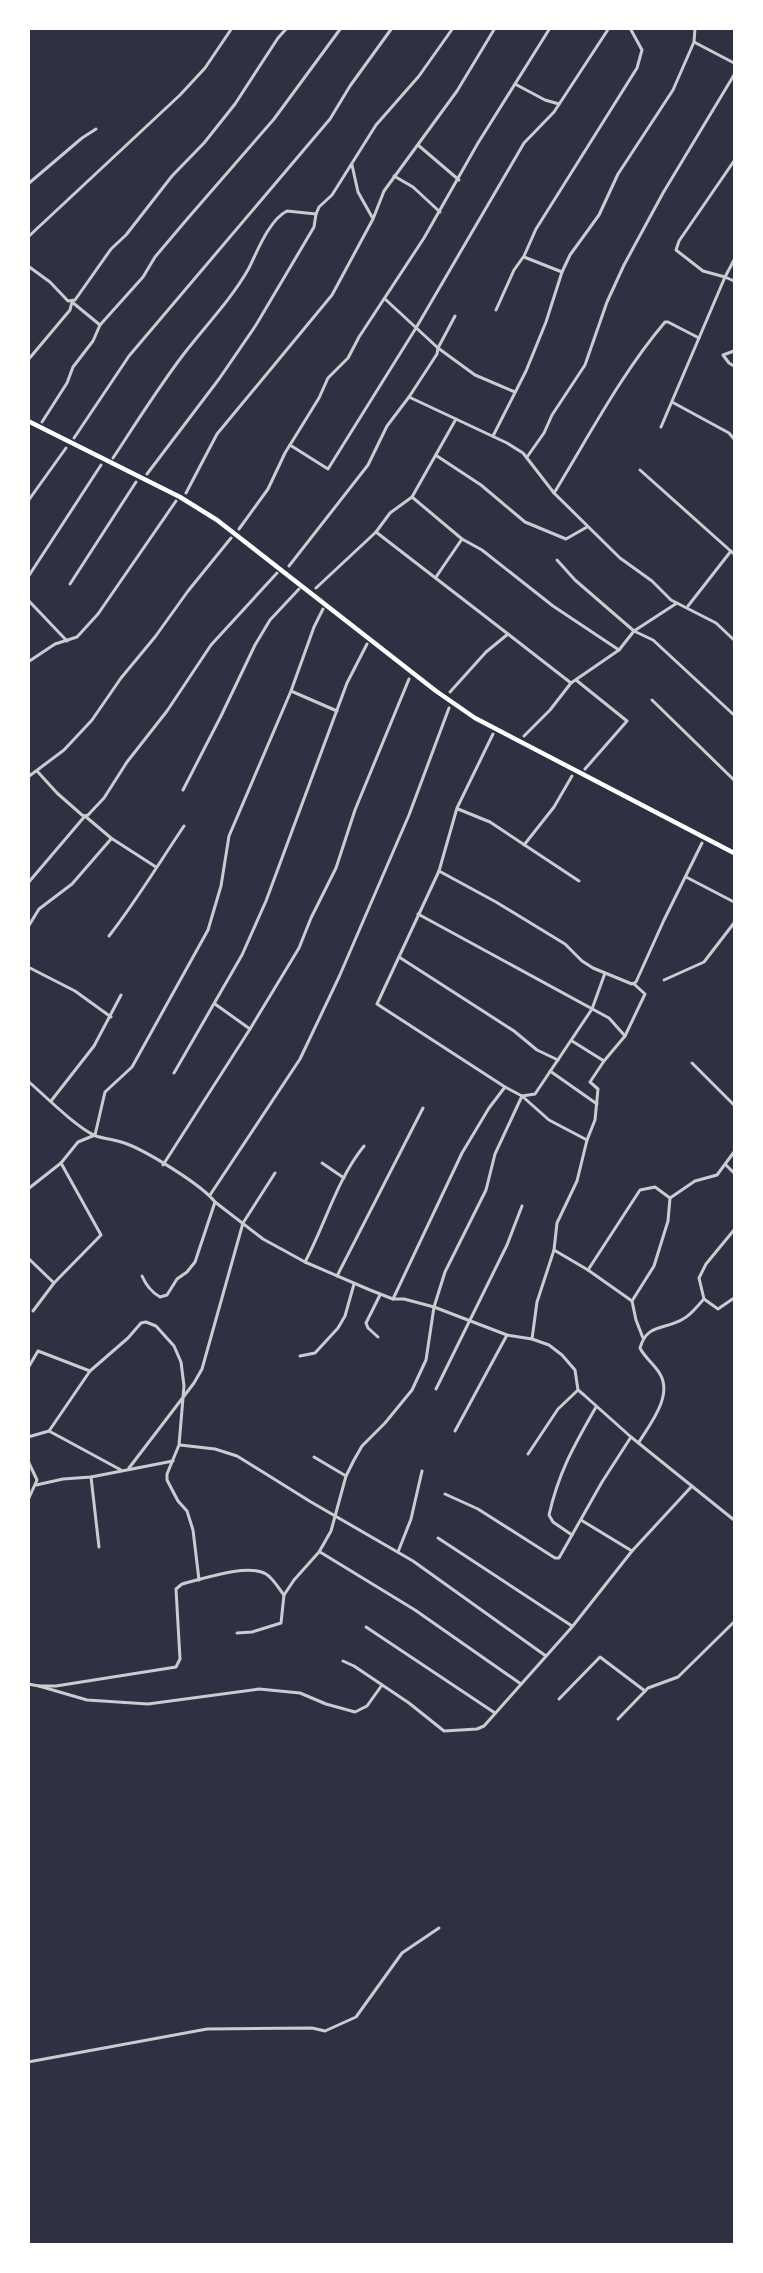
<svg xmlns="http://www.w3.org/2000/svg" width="763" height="2273" font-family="Inter,sans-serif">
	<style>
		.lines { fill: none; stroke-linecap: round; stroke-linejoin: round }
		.minor { stroke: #caccd0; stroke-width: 3 }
		.primary { stroke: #fff; stroke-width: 4.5 }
	</style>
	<rect width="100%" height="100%" fill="#2d3142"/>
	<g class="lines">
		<g class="minor">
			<path d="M28 29 29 28"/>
			<path d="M694 42 695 28"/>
			<path d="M515 84 545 100 559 104"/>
			<path d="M418 145 459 180"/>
			<path d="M352 165 358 192 372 217"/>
			<path d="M394 176 413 187 440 212"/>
			<path d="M28 184 82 138 96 129"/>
			<path d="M28 237 180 95 205 68 232 28"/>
			<path d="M524 257 562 272"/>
			<path d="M734 260 725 277 734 281"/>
			<path d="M28 266 50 282 68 301 75 300 111 249 126 235 172 176 204 143 235 104 278 38 287 28"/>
			<path d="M385 299 438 348 437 354 409 397"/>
			<path d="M496 310 514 270 524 256 536 229 637 68 642 50 630 28"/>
			<path d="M455 316 438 348 475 375 515 392"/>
			<path d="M734 351 723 355 729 363 734 366"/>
			<path d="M28 360 70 310 72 302 100 325"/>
			<path d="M672 402 729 433 734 439"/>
			<path d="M42 422 67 383 73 367 93 341 100 325 143 277 155 257 188 218 274 119 341 28"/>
			<path d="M661 427 699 338"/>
			<path d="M493 436 526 371 546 322 562 272 570 255 599 215 618 174 673 90 694 42 734 63"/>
			<path d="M74 438 129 356 330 119 350 86 392 28"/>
			<path d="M290 445 328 469 416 328 524 143 554 112 609 28"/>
			<path d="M437 456 481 485 525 522 566 539 587 527"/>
			<path d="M527 457 544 433 552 415 585 365 607 302 624 265 663 193 734 75"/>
			<path d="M113 458C136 423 158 388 183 355 205 326 231 300 249 268 257 252 269 220 287 211L316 214"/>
			<path d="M640 470 734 554"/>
			<path d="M147 474 219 379 256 325 314 227 316 214 319 207 332 195 376 125 419 76 453 28"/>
			<path d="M186 493 217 434 332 295 373 219 384 191 457 91 495 28"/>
			<path d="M554 493C589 436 621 374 665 322H668L699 338 725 277 703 271 676 250 679 241 734 161"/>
			<path d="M412 497 462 539 482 550 553 606 619 650"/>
			<path d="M28 501 66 448"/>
			<path d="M239 529 268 489 285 453 319 398 328 378 348 358 359 337 424 238 478 143 550 28"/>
			<path d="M376 532 508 634"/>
			<path d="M557 560 575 580 634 631 653 640 734 715"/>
			<path d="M289 566 368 465 387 426 409 397 507 443 523 453 554 493 620 558 652 581 671 600 716 623 734 640"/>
			<path d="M28 577 101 465"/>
			<path d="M436 577 462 539"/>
			<path d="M70 584 136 482"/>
			<path d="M316 588 376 532 390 513 412 497 456 419"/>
			<path d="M28 600 67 641"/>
			<path d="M688 606 731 551"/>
			<path d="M28 662 55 644 77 637 98 614 176 501"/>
			<path d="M576 680 627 721 585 769"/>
			<path d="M291 691 337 711"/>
			<path d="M450 692 486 652 508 634 571 683"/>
			<path d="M652 700 734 780"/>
			<path d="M493 734 457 808 439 871 496 902 565 944 582 961 593 968 632 984 636 982 664 920 702 843"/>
			<path d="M524 736 550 710 571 683 619 650 634 631 677 603"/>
			<path d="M37 771 57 793 82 815 85 816 88 815 104 798 127 762 167 711 211 645 277 573"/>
			<path d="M28 777 64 750 92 720 121 678 155 637 188 591 231 538"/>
			<path d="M183 790 221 716 255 645 270 620 299 589"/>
			<path d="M458 809 490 822 579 881"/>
			<path d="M524 845 554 807 572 776"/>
			<path d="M439 871 377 1004 505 1087 522 1096 535 1094 592 1009 605 973"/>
			<path d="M686 877 734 902"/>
			<path d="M28 883 85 816 111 838 156 867"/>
			<path d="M418 914 609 1018 625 1036"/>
			<path d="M28 927 39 909 72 884 111 839"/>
			<path d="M109 936C137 900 159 863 184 826"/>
			<path d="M399 957 514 1031 537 1050 558 1060"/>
			<path d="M28 967 75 991 111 1017"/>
			<path d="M664 980 704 962 734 923"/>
			<path d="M215 1004 250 1029"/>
			<path d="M572 1041 604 1061"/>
			<path d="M692 1063 734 1105"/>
			<path d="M550 1071 597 1104"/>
			<path d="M174 1073 242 955 266 901 347 683 367 644"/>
			<path d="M28 1081C45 1096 77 1128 96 1136 106 1139 117 1140 127 1144 148 1152 202 1185 215 1202L263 1239 285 1251 305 1262 370 1290 393 1299H404L434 1307 507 1335 532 1339 549 1345 562 1355 575 1370 578 1390 584 1395 631 1437 734 1520"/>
			<path d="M51 1101 94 1046 121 995"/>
			<path d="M322 1163 344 1178"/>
			<path d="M163 1165 250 1029 299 948 311 918 336 868 355 810 409 679"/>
			<path d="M726 1165 734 1173"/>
			<path d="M28 1189 61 1163 78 1142 95 1135 105 1092 132 1067 208 930 221 886 229 836 291 691 314 627 323 609"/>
			<path d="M210 1195 300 1059 339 977 409 815 449 708"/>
			<path d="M554 1250 588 1270 632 1301 636 1320 643 1338"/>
			<path d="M28 1258 54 1283"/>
			<path d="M305 1262C325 1225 337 1179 364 1146"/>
			<path d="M588 1270 640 1190 655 1187 670 1198"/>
			<path d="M142 1276C146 1285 151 1292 160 1297L167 1295 177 1279 187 1272 195 1262 215 1202"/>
			<path d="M337 1276 423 1108"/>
			<path d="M393 1299 462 1153 489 1108 505 1087"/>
			<path d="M704 1299 699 1278 706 1264 734 1230"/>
			<path d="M632 1301 654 1266 668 1221 670 1198 695 1181 717 1175 734 1152"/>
			<path d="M33 1311 54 1283 101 1235 61 1163"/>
			<path d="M378 1337 368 1328 366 1323 380 1295"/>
			<path d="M532 1339 537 1302 554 1250 557 1223 577 1181 587 1140 595 1120 598 1089 590 1082 604 1061 625 1036 645 994 634 984"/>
			<path d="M300 1356 315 1353 338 1328 345 1316 354 1284"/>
			<path d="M28 1368 38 1351 90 1371"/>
			<path d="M436 1389 507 1245 522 1206"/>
			<path d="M49 1431 121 1470"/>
			<path d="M455 1431 507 1335"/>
			<path d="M28 1437 49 1431 90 1371 128 1338 141 1323 146 1322 156 1326 174 1346 181 1362 184 1386 179 1445 167 1474V1480L178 1501 187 1511 193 1530 199 1580"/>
			<path d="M639 1442C650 1424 673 1396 660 1374 654 1364 645 1358 640 1348 647 1323 665 1330 683 1319 691 1315 698 1305 704 1299L718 1309 734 1298"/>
			<path d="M180 1445 215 1449 237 1456 311 1502 413 1561 546 1656"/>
			<path d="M528 1454 558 1409 578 1390"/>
			<path d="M314 1457 346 1476"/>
			<path d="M28 1461 37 1480 28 1500"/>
			<path d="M129 1468 194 1383 202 1369 243 1223 275 1173"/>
			<path d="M91 1477 99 1547"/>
			<path d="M36 1485 63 1479 91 1477 173 1461"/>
			<path d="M445 1494 478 1509 555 1558H559L602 1482 631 1437"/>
			<path d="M581 1520 632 1551"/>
			<path d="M572 1535 553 1522 549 1515C559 1471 574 1446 596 1407"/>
			<path d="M438 1538 572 1626"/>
			<path d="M320 1552 415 1610 521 1684"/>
			<path d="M398 1552 411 1519 422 1471"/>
			<path d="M366 1627 495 1713"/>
			<path d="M237 1633 252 1632 281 1623 284 1595 294 1580 319 1552 331 1531 346 1476 354 1460 362 1446 385 1423 412 1390 426 1360 434 1307 445 1272 486 1190 495 1154 522 1096 549 1120 587 1140"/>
			<path d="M343 1661 354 1666 409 1703 444 1731 477 1729 484 1726 572 1627 632 1551 692 1486"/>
			<path d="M28 1684 39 1686H56L176 1667 180 1659 176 1589 182 1584C203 1579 247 1563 266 1574 273 1578 279 1589 284 1595"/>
			<path d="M39 1686 87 1700 148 1704 259 1689 300 1693 326 1704 355 1712 367 1706 382 1685"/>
			<path d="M559 1699 600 1657 645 1691"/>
			<path d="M618 1719 648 1688 678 1677 734 1622"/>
			<path d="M28 2062 207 2029 312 2028 325 2031 356 2017 402 1953 439 1928"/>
		</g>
		<path class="primary" d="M28 421 180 497 217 520 436 691 475 718 734 853"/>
	</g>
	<rect width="763" height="2273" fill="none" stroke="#ffffff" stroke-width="60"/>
</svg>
